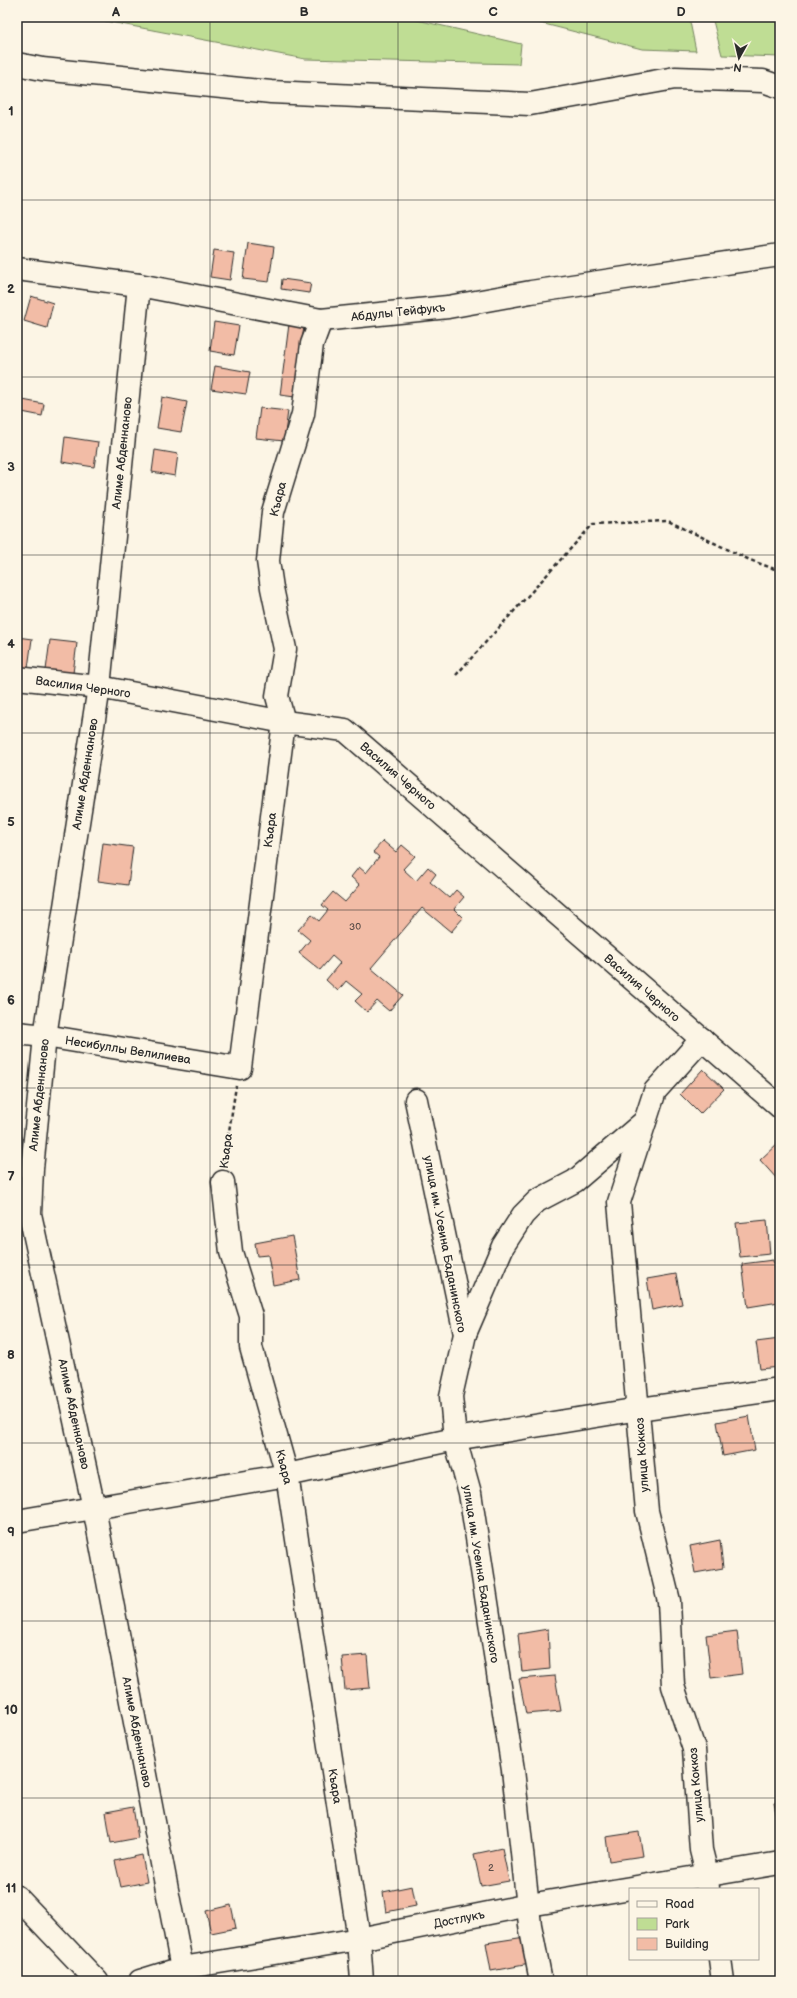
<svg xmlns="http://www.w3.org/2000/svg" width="797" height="1998" font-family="'Balsamiq Sans',sans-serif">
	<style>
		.green { fill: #bfdd94; stroke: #758460 }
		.building { fill: #f2bca6; stroke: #2b2b2b }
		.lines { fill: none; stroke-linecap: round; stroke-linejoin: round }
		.minor-casing { stroke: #2b2b2b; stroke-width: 25 }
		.path { stroke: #2b2b2b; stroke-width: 2.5; stroke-dasharray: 4 3; stroke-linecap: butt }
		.minor { stroke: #fcf5e5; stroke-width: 22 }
		.grid { fill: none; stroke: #2b2b2b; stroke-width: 1; stroke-opacity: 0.55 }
		.labels { text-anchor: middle; stroke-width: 3; stroke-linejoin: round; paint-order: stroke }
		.number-label { font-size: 10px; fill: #5d4f4a }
		.street-label { font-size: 12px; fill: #2b2b2b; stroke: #fcf5e5 }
		.neatline { fill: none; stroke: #2b2b2b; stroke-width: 1.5 }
		.grid-label { font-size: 13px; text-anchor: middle; font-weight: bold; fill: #2b2b2b }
	</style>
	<rect width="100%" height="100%" fill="#fcf5e5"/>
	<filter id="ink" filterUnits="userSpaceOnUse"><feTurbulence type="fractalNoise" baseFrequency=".025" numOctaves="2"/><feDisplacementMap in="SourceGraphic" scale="8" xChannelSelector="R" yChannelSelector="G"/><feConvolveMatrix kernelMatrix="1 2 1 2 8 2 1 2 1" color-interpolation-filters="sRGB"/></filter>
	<g filter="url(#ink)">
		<g class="green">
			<path d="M84 17H404L521 44 519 64 305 59Z"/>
			<path d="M517 17H689L696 51 642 49Z"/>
			<path d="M712 17H780V57L722 55Z"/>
		</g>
		<g class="building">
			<path d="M248 243 274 247 269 282 243 279Z"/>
			<path d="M214 250 234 253 230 280 210 277Z"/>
			<path d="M282 279 311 283 309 293 281 289Z"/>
			<path d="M31 296 53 303 47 328 24 321Z"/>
			<path d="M214 322 239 326 234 355 210 351Z"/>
			<path d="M289 324 304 326 295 397 280 395Z"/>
			<path d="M215 366 250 372 246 394 211 389Z"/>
			<path d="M162 397 187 402 181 432 157 428Z"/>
			<path d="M17 399 44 404 42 416 17 411Z"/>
			<path d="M260 408 288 411 284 441 256 438Z"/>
			<path d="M65 437 98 442 94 467 62 462Z"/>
			<path d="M155 450 178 454 175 476 152 472Z"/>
			<path d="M17 637 32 639 28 668 17 666Z"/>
			<path d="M50 640 77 643 73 673 46 670Z"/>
			<path d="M383 841 396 852 402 845 415 856 403 869 416 881 428 867 436 874 430 882 449 898 456 890 464 897 454 909 463 918 451 932 422 908 371 968 403 995 389 1011 377 1001 367 1012 355 1001 362 994 346 981 338 991 326 980 340 963 332 956 320 970 299 953 310 940 298 930 312 915 319 921 328 910 322 905 333 892 345 902 360 885 351 877 359 867 366 873 379 857 373 852Z"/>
			<path d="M103 843 133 847 128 885 98 881Z"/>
			<path d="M703 1069 724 1089 700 1114 680 1094Z"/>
			<path d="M779 1142 780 1176 777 1179 760 1160Z"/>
			<path d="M767 1220 770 1254 740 1257 736 1223Z"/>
			<path d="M292 1236 300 1280 273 1285 268 1255 257 1256 255 1243Z"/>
			<path d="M773 1260 779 1302 748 1307 742 1264Z"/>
			<path d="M676 1274 682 1304 652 1310 647 1279Z"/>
			<path d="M780 1339V1367L760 1369 756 1342Z"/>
			<path d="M749 1416 755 1450 723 1456 717 1422Z"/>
			<path d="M720 1540 723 1568 695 1573 690 1546Z"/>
			<path d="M548 1629 550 1669 522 1672 518 1634Z"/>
			<path d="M737 1631 742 1674 711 1678 706 1635Z"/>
			<path d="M367 1655 370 1688 345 1690 342 1657Z"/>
			<path d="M555 1676 561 1711 526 1714 519 1679Z"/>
			<path d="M780 1802V1834L774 1803Z"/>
			<path d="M133 1807 138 1838 111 1843 106 1812Z"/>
			<path d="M639 1832 643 1856 609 1861 606 1837Z"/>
			<path d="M502 1848 509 1881 481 1886 474 1854Z"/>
			<path d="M142 1855 147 1882 121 1887 115 1861Z"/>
			<path d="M412 1886 416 1906 386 1912 383 1892Z"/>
			<path d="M231 1905 236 1928 211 1933 206 1911Z"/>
			<path d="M525 1937 530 1964 491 1971 486 1943Z"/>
		</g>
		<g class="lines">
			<defs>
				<g id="minor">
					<path d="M17 64 42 69 271 92 530 104 675 78 763 81 780 87"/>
					<path d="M17 269 139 285 321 320 448 307 531 292 780 255"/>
					<path d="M139 285 99 687 45 1036 32 1169 30 1214 94 1508 182 1968"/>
					<path d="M17 678 99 687 284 722 345 730 780 1107"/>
					<path d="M17 1033 45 1036 240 1068 284 722 277 696 285 649 272 588 268 561 273 512 303 414 312 344 321 320"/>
					<path d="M702 1039 655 1091 619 1202 647 1511 669 1601 673 1686 694 1749 701 1850 707 1874 708 1889"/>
					<path d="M416 1100 465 1334 451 1396 455 1439 470 1493 513 1770 530 1925 541 1981"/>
					<path d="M223 1182 231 1252 251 1316V1347L287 1475 359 1939 362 1981"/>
					<path d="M465 1334 503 1246 523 1215 537 1201 575 1181 645 1121"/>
					<path d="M17 1521 287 1475 455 1439 639 1409 780 1389"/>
					<path d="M17 1897 97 1981"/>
					<path d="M720 1959 723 1981"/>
					<path d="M140 1981 182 1968 359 1939 529 1905 780 1863"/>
				</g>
			</defs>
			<use href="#minor" class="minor-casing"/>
			<g class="path">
				<path d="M456 675 593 524 668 521 750 560 780 571"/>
				<path d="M224 1164 236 1086"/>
			</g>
			<use href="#minor" class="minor"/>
		</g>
	</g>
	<path class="grid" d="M210 17V1981M398 17V1981M587 17V1981M17 200H780M17 377H780M17 555H780M17 733H780M17 910H780M17 1088H780M17 1265H780M17 1443H780M17 1621H780M17 1798H780"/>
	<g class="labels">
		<g class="number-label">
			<text x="355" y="930">30</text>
			<text x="491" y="1871">2</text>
		</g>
		<g class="street-label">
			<text transform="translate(398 312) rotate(-6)" y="4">Абдулы Тейфукъ</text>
			<text transform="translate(122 453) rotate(-84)" y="4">Алиме Абденнаново</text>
			<text transform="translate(278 499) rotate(-76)" y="4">Къара</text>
			<text transform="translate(83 687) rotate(8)" y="4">Василия Черного</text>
			<text transform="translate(85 774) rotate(-81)" y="4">Алиме Абденнаново</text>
			<text transform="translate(398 776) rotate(41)" y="4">Василия Черного</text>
			<text transform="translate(270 830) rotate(-83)" y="4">Къара</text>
			<text transform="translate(642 988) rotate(41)" y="4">Василия Черного</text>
			<text transform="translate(128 1050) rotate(9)" y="4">Несибуллы Велилиева</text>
			<text transform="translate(39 1095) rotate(-84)" y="4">Алиме Абденнаново</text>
			<text transform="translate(226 1151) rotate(-83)" y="4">Къара</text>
			<text transform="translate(445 1244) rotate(79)" y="4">улица им. Усеина Баданинского</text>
			<text transform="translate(74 1414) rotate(78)" y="4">Алиме Абденнаново</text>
			<text transform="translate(642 1455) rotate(-94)" y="4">улица Коккоз</text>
			<text transform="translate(284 1467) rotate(76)" y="4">Къара</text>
			<text transform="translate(481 1574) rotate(81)" y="4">улица им. Усеина Баданинского</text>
			<text transform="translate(137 1732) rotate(79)" y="4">Алиме Абденнаново</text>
			<text transform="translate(696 1785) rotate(-95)" y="4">улица Коккоз</text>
			<text transform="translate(335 1786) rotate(81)" y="4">Къара</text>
			<text transform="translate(459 1919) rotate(-11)" y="4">Достлукъ</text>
		</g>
	</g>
	<rect width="797" height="1998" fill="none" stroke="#fcf5e5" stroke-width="44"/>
	<rect x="629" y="1888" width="130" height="72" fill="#fcf5e5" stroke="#a8a49b"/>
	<rect x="637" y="1901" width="20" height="6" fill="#fcf5e5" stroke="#a8a49b"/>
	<text x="665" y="1908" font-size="12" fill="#2b2b2b">Road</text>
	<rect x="637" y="1918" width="20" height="12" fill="#bfdd94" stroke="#a8a49b"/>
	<text x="665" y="1928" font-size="12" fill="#2b2b2b">Park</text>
	<rect x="637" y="1938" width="20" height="12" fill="#f2bca6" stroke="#a8a49b"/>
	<text x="665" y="1948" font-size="12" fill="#2b2b2b">Building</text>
	<g transform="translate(739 58) rotate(188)" stroke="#fcf5e5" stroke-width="3" paint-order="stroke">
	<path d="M0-3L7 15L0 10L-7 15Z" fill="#2b2b2b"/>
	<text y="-6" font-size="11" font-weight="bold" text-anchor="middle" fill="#2b2b2b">N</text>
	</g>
	<rect x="22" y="22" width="753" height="1954" class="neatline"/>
	<g class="grid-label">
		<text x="116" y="16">A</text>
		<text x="304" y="16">B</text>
		<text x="493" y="16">C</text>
		<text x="681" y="16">D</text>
		<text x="11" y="115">1</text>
		<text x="11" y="293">2</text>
		<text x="11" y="471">3</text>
		<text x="11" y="648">4</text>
		<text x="11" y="826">5</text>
		<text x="11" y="1004">6</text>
		<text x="11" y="1181">7</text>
		<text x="11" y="1359">8</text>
		<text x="11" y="1536">9</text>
		<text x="11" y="1714">10</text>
		<text x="11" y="1892">11</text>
	</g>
</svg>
